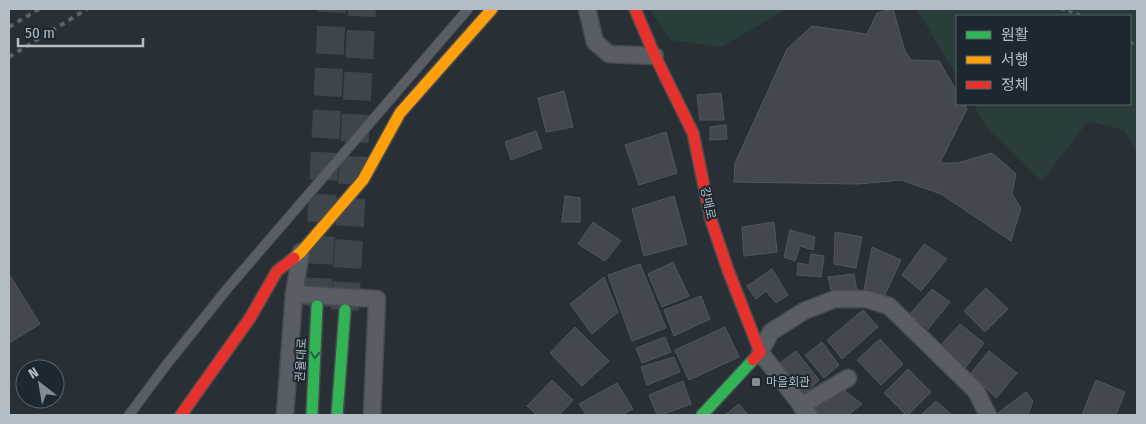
<svg xmlns="http://www.w3.org/2000/svg" width="1146" height="424" viewBox="0 0 1146 424" font-family="'Fira Sans Condensed','Noto Sans KR',sans-serif">
<style>
.green{fill:#293d3b}
.building{fill:#42484d;stroke:#51585d}
.lines{fill:none;stroke-linecap:round;stroke-linejoin:round}
.highway-tunnel{stroke:#3e454b;stroke-width:28;stroke-dasharray:28 14;stroke-linecap:butt}
.lane-casing{stroke:#474c50;stroke-width:11}
.street-casing{stroke:#474c50;stroke-width:19}
.fast-casing{stroke:#474c50;stroke-width:14}
.slow-casing{stroke:#474c50;stroke-width:14}
.jam-casing{stroke:#474c50;stroke-width:14}
.path{stroke:#575d61;stroke-width:3;stroke-dasharray:4 4;stroke-linecap:butt}
.lane{stroke:#595e64;stroke-width:9}
.street{stroke:#595e64;stroke-width:16}
.fast{stroke:#30b455;stroke-width:11}
.slow{stroke:#ff9f0a;stroke-width:11}
.jam{stroke:#e5322d;stroke-width:11}
.rail{stroke:#5d6267;stroke-width:4;stroke-dasharray:5 5;stroke-linecap:butt}
.oneway{stroke:#255f3e}
.poi-dot{fill:#838c93;stroke:#1d272f;stroke-width:2}
.labels{text-anchor:middle;stroke-width:4;stroke-linejoin:round;paint-order:stroke}
.street-label{font-size:12px;fill:#b3bdc6;stroke:#1d272f}
.poi-label{font-size:12px;fill:#b3bdc6;stroke:#1d272f;text-anchor:start}
</style>
<rect width="100%" height="100%" fill="#293035"/>
<g class="green">
<path d="M649,9H787L721,47L671,40Z"/>
<path d="M914,9H1137V151L1124,130L1088,121L1042,181L986,126L973,104H1130V16H957V77L918,11Z"/>
</g>
<g class="building">
<path d="M893,9L905,51L911,60L939,61L957,92V104H964L967,109L940,163H957L992,153L1016,174L1012,194L1021,208L1011,241L941,194L901,180L858,184L734,182L735,163L787,49L812,26L867,34L877,13Z"/>
<path d="M564,91L573,127L546,132L538,98Z"/>
<path d="M721,93L724,120H700L697,95Z"/>
<path d="M726,125L727,139L710,140V127Z"/>
<path d="M536,131L542,148L511,160L505,142Z"/>
<path d="M666,132L677,173L639,185L625,145Z"/>
<path d="M565,196L580,198V222H562Z"/>
<path d="M674,196L687,244L644,256L632,209Z"/>
<path d="M593,222L621,241L605,261L578,244Z"/>
<path d="M774,222L777,252L744,256L742,227Z"/>
<path d="M790,230L815,237L813,250L800,246L795,261L784,257Z"/>
<path d="M835,232L862,237L856,268L834,264Z"/>
<path d="M924,244L947,259L921,291L902,275Z"/>
<path d="M872,247L901,260L884,297L864,290Z"/>
<path d="M811,254L824,256L821,277L797,275L798,263L809,265Z"/>
<path d="M673,262L689,296L662,307L648,274Z"/>
<path d="M640,264L666,328L632,341L608,275Z"/>
<path d="M772,269L788,295L776,303L766,291L756,299L747,286Z"/>
<path d="M9,274L40,324L9,343Z"/>
<path d="M854,274L857,292L832,294L828,277Z"/>
<path d="M604,277L618,312L592,334L570,304Z"/>
<path d="M986,288L1008,309L985,332L964,311Z"/>
<path d="M932,289L950,302L928,329L910,314Z"/>
<path d="M701,296L710,319L674,336L664,310Z"/>
<path d="M863,310L878,327L842,359L827,340Z"/>
<path d="M960,324L984,343L965,368L941,345Z"/>
<path d="M575,327L609,361L582,386L550,353Z"/>
<path d="M725,327L739,357L689,380L675,350Z"/>
<path d="M665,337L671,352L642,363L636,348Z"/>
<path d="M880,339L903,364L881,385L857,360Z"/>
<path d="M822,342L839,365L824,378L805,355Z"/>
<path d="M796,351L819,380L804,394L780,363Z"/>
<path d="M989,351L1017,373L996,398L971,373Z"/>
<path d="M674,357L680,372L647,385L641,367Z"/>
<path d="M908,369L931,392L908,415H906L884,393Z"/>
<path d="M552,380L573,400L559,415H537L527,406Z"/>
<path d="M1096,380L1125,392L1116,415H1082Z"/>
<path d="M683,381L691,404L661,415H657L649,395Z"/>
<path d="M617,383L633,409L622,415H586L579,404Z"/>
<path d="M842,389L862,404L848,415H817L813,409Z"/>
<path d="M1026,392L1033,401L1028,415H1000L998,413Z"/>
<path d="M936,401L952,415H921Z"/>
<path d="M739,404L748,415H725Z"/>
</g>
<g class="lines">
<g class="highway-tunnel">
<path d="M317,306L332,9"/>
<path d="M345,310L362,9"/>
</g>
<g class="lane-casing">
<path id="lane" d="M129,415L167,364L227,289L468,9"/>
</g>
<g class="street-casing">
<g id="street">
<path d="M587,9L595,42L609,54L655,56"/>
<path d="M294,294L301,252"/>
<path d="M801,406L848,378"/>
<path d="M285,415L294,294L377,299L372,415"/>
<path d="M809,415L760,352L771,332L804,311L835,299H866L889,306L976,391L988,415"/>
</g>
</g>
<g class="fast-casing">
<g id="fast">
<path d="M312,415L317,306"/>
<path d="M337,415L345,310"/>
<path d="M702,415L753,360"/>
</g>
</g>
<g class="slow-casing">
<path id="slow" d="M294,258L301,252L363,180L400,113L492,9"/>
</g>
<g class="jam-casing">
<g id="jam">
<path d="M635,9L655,56L693,133L711,220L728,270L760,352L753,360"/>
<path d="M181,415L250,318L277,271L294,258"/>
</g>
</g>
<g class="path">
<path d="M1061,9L1084,16"/>
<path d="M1130,42L1137,45"/>
</g>
<use href="#lane" class="lane"/>
<use href="#street" class="street"/>
<use href="#fast" class="fast"/>
<use href="#slow" class="slow"/>
<use href="#jam" class="jam"/>
<g class="rail">
<path d="M9,27L39,9"/>
<path d="M9,57L87,9"/>
</g>
</g>
<defs><path id="oneway-chevron" d="M-2-3.5L2.5 0L-2 3.5" fill="none" stroke-width="1.6" stroke-linecap="round" stroke-linejoin="round" transform="scale(1.25)"/></defs>
<use class="oneway" href="#oneway-chevron" transform="translate(315 355) rotate(93)"/>
<rect class="poi-dot" x="751" y="377" width="10" height="10" rx="2.5"/>
<g class="labels">
<g class="street-label">
<text transform="translate(708 203) rotate(78)" y="4">강매로</text>
<text transform="translate(301 360) rotate(-87)" y="4">권율대로</text>
</g>
<g class="poi-label">
<text x="766" y="386">마을회관</text>
</g>
</g>
<rect width="1146" height="424" fill="none" stroke="#b3bdc6" stroke-width="20"/>
<rect x="956" y="15" width="175" height="90" fill="#1d272f" stroke="#59636b"/>
<rect x="966" y="31" width="25" height="8" fill="#30b455" stroke="#59636b"/>
<text x="1001" y="40" font-size="15" fill="#b3bdc6">원활</text>
<rect x="966" y="56" width="25" height="8" fill="#ff9f0a" stroke="#59636b"/>
<text x="1001" y="65" font-size="15" fill="#b3bdc6">서행</text>
<rect x="966" y="81" width="25" height="8" fill="#e5322d" stroke="#59636b"/>
<text x="1001" y="90" font-size="15" fill="#b3bdc6">정체</text>
<g transform="translate(40 384) rotate(329)"><circle r="24" fill="#1d272f" stroke="#59636b"/>
<path d="M0-4L9 19L0 12L-9 19Z" fill="#838c93"/>
<text y="-8" font-size="14" font-weight="bold" text-anchor="middle" fill="#b3bdc6">N</text>
</g>
<path d="M18 38v8h125v-8" fill="none" stroke="#b3bdc6" stroke-width="2.5"/>
<text x="25" y="38" font-size="15" fill="#b3bdc6" stroke="#1d272f" stroke-width="4" paint-order="stroke">50 m</text>
</svg>
